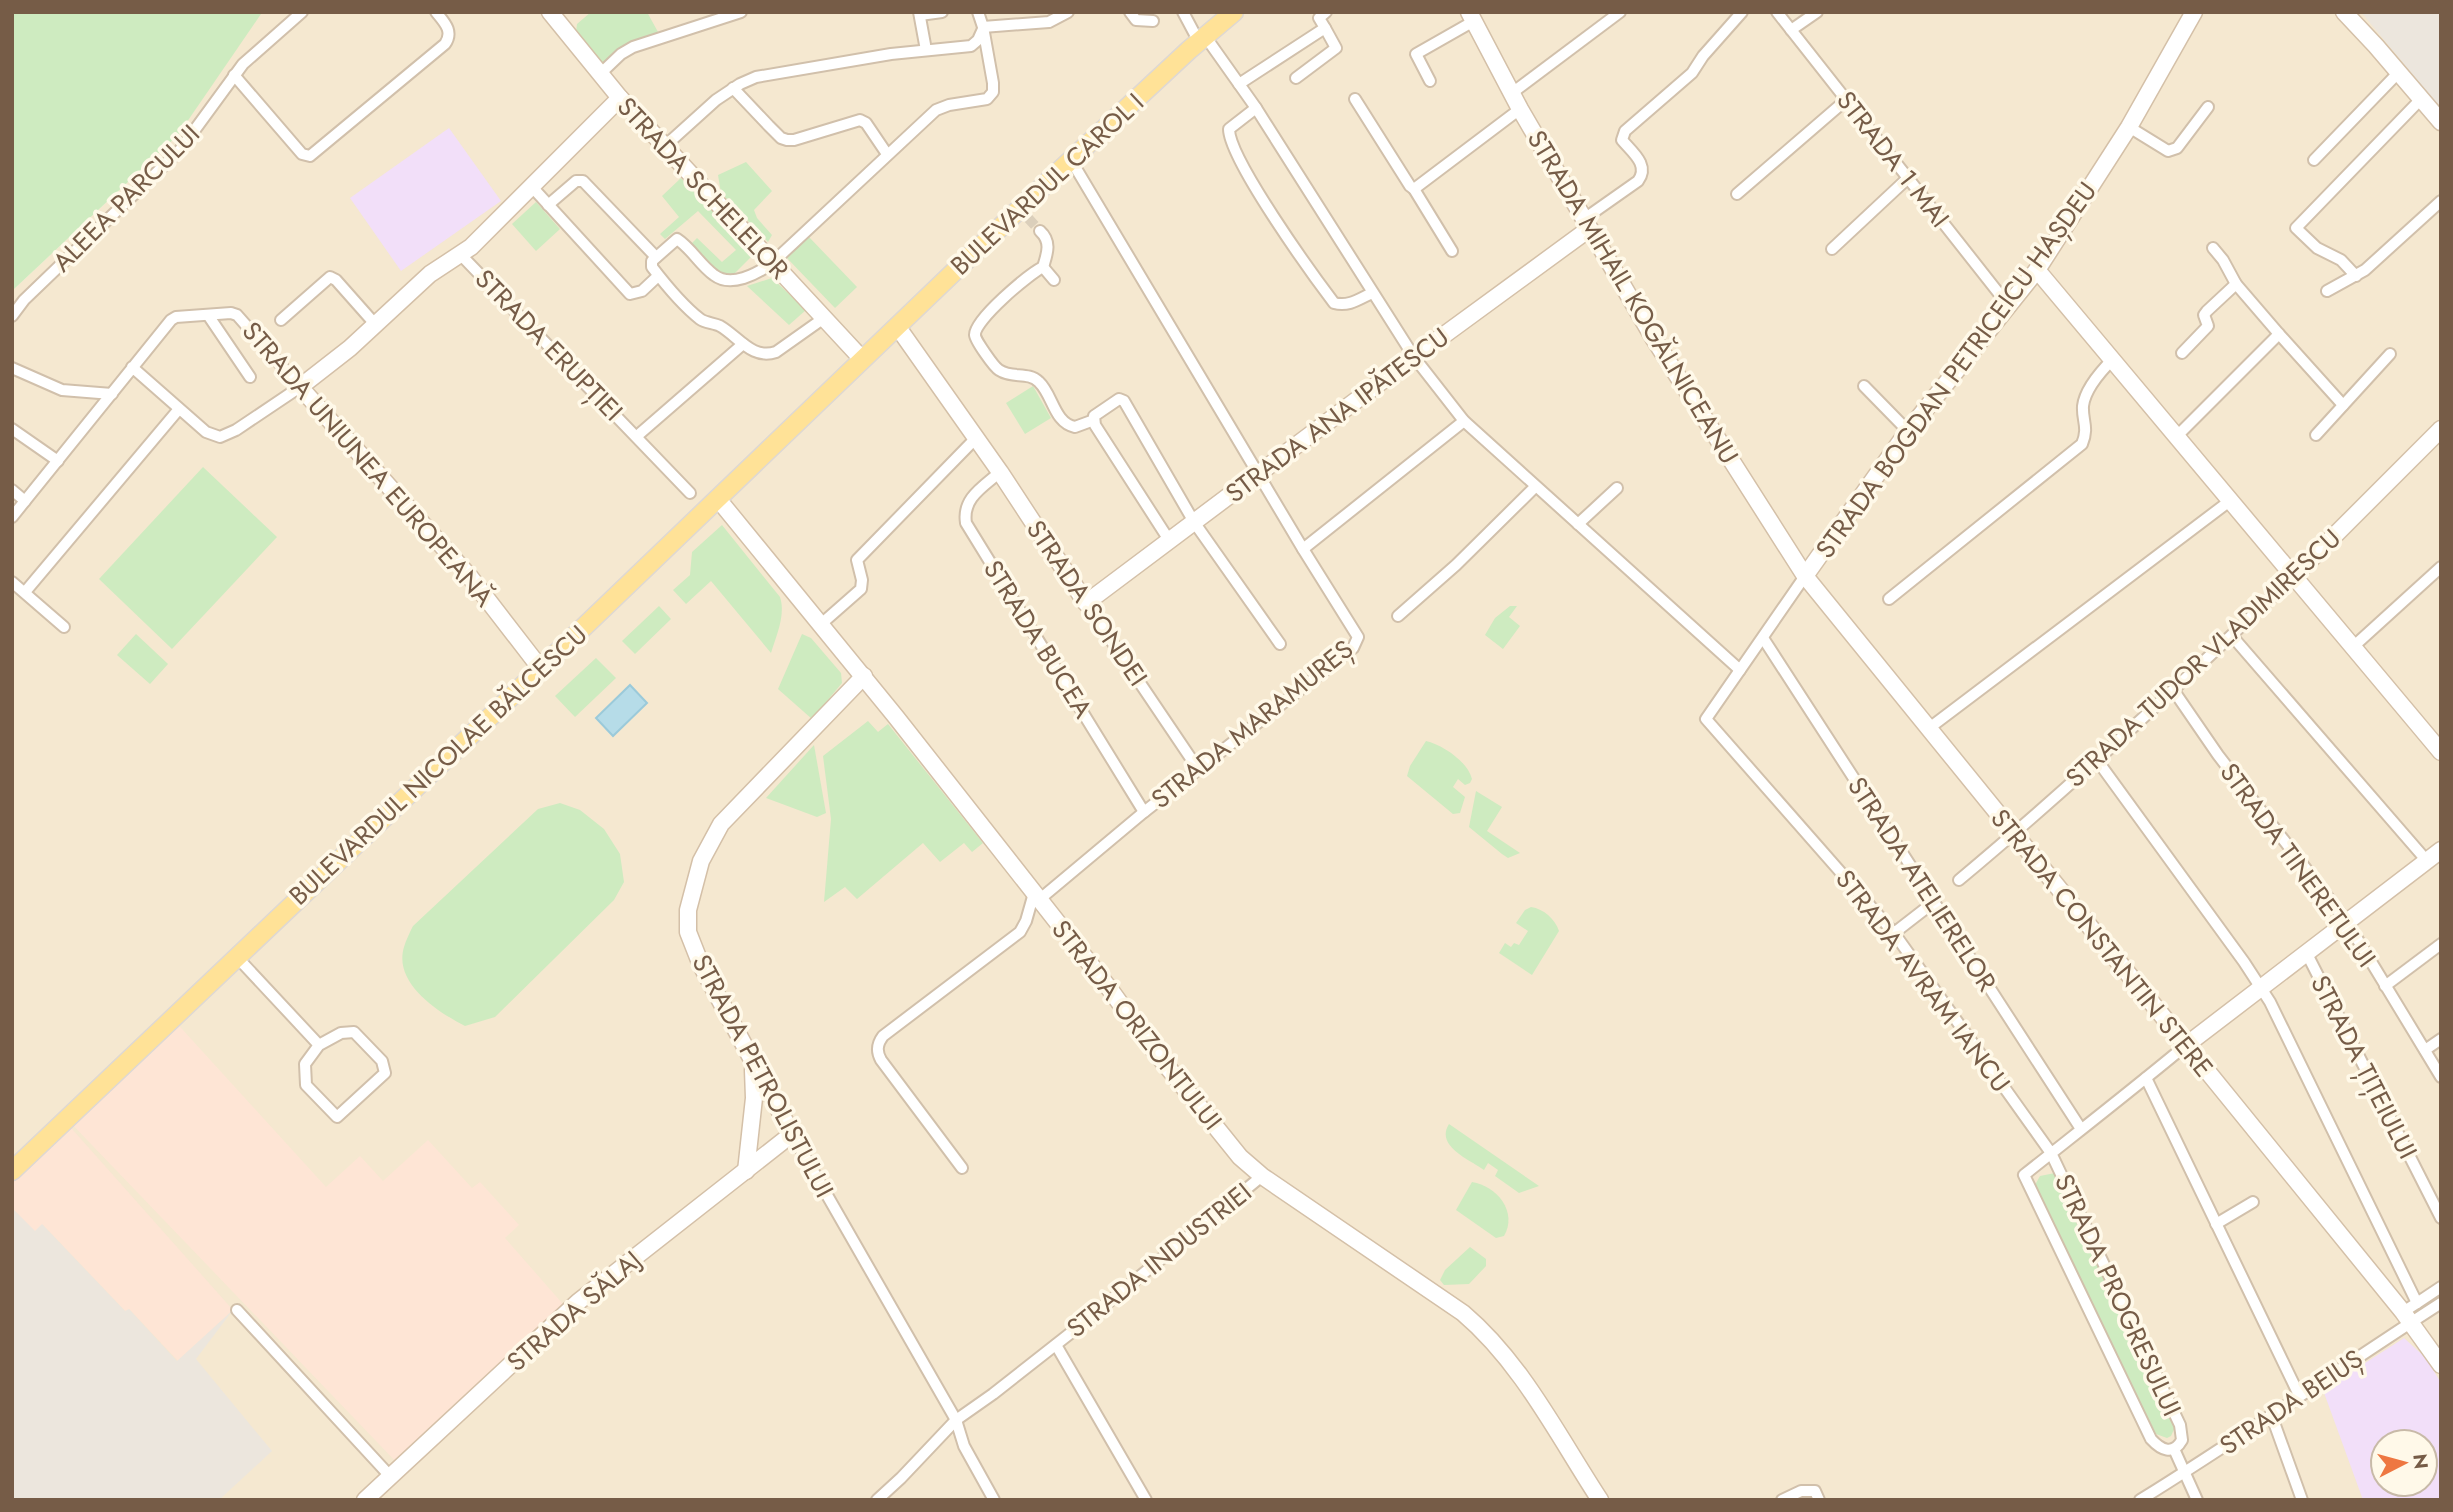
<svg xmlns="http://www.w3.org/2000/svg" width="2453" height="1512" viewBox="0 0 2453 1512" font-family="Jost,sans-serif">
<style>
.residential{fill:#f5e8d0;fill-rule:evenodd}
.commercial{fill:#fee5d5}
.industrial{fill:#ece6dd}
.education{fill:#f2dff9;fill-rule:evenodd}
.green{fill:#ceebc0}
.water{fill:#b6dce8;stroke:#9bcada;stroke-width:2}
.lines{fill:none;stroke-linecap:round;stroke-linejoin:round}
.street-tunnel{stroke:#dbcfbb;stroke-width:10;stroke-dasharray:10 5;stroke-linecap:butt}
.street-casing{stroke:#d1c0ab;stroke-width:14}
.secondary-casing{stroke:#d4c0a8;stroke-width:19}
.primary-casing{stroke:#ded8d3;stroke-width:21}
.street{stroke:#fff;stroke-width:10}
.secondary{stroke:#fff;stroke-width:16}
.primary{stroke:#ffe297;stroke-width:18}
.labels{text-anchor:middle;stroke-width:7;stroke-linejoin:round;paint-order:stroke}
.street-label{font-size:26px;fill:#765c47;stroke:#fff9e9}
</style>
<rect width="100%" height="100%" fill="#fdf5e2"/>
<path class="residential" d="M260,12H2441V1500H12V291L178,135ZM2383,1442H2425V1484H2383Z"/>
<g class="commercial">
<path d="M172,1018L326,1187L360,1156L383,1181L428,1140L472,1188L480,1182L519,1225L505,1238L569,1311L400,1466L67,1119Z"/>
<path d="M65,1121L233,1310L178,1361L129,1309L126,1312L43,1225L35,1232L12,1208V1171Z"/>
</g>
<g class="industrial">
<path d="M2361,12H2441V109Z"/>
<path d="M12,1208L35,1231L42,1224L125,1311L129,1309L177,1361L233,1310L196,1359L272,1451L219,1500H12Z"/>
</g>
<g class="education">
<path d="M449,128L501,201L401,271L350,198Z"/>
<path d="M2404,1338L2426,1358L2441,1383V1500H2363L2323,1390ZM2383,1442H2425V1484H2383Z"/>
</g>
<g class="green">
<path d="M12,12L261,14L178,135L12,291Z"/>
<path d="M591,12H647L658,32L629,47L600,67L576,32L577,24Z"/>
<path d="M746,162L772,191L754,210L757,218L772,235L768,242L721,193L718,175Z"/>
<path d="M681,178L754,254L733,275L720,276L690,245L697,238L722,262L736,250L698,211L665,239L660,234L679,217L662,196Z"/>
<path d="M536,202L560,229L536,251L512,224Z"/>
<path d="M808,236L857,287L835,308L786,257Z"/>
<path d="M772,278L806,310L789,325L747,286Z"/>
<path d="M1033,386L1051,418L1025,434L1006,403Z"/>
<path d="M203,467L277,537L172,649L99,579Z"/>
<path d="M722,525L780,597C786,615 776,636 771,653L711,581L686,604L673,590L690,575L692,552Z"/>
<path d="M659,606L671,619L635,654L622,641Z"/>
<path d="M1510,606H1517L1509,617L1520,626L1503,649L1485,635L1495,618Z"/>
<path d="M136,634L168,664L150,684L117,655Z"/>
<path d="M802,634L811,638L841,673L842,683L812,719L778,689Z"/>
<path d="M596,658L616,678L575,717L555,696Z"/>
<path d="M868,721L878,732L888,724L983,843L972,852L964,843L940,862L923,843L857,899L845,887L824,902L831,819L823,756Z"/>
<path d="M1426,741C1443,745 1468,762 1472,779L1470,783L1465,785L1458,779L1453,787L1465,797L1460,813L1453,814L1407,776L1410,766Z"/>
<path d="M814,745L826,813L817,817L766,798Z"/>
<path d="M1476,791L1502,807L1487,831L1520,853L1508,858L1502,854L1469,827Z"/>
<path d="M560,803L580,810L604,829L620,854L624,882L614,900L495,1017L465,1026C438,1012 393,983 404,947C406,940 410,932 413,926L538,809Z"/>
<path d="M1531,907C1544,909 1555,919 1559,931L1532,975L1499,953L1505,943L1511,947L1514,943L1519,945L1528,931L1516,923L1525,910Z"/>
<path d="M1449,1124L1539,1186L1519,1193L1495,1176L1498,1170L1488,1163L1484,1170C1469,1159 1435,1146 1449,1124Z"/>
<path d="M2055,1173L2175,1427L2171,1436L2167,1438L2156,1434L2039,1196L2035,1185L2040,1176Z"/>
<path d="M1472,1182C1497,1186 1518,1212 1504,1236L1496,1238L1456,1210Z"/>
<path d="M1470,1247L1486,1259V1266L1469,1284L1444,1285L1440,1280L1445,1270Z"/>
</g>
<path class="water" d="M630,685L647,703L613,736L596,718Z"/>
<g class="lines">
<path class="street-tunnel" d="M1028,218L1040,231"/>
<g class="street-casing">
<g id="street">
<path d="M919,12L926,50"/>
<path d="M1130,12L1136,20L1153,21"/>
<path d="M1183,12L1199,42"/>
<path d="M1777,12L2008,305"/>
<path d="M920,15L942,12"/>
<path d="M983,27L1049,22L1068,12"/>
<path d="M1791,30L1817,12"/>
<path d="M1205,36L1256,108L1414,357L1464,421L1740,670"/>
<path d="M234,75L302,154L310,156L445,44C454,31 444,22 436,12"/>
<path d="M599,75L621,54L633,47L741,12"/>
<path d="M1296,78L1336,48L1325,28"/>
<path d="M1430,81L1416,54L1474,21"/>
<path d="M1239,84L1325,28L1319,18L1326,12"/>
<path d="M733,88L769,126L781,138L787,140H794L860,120L866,123L887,154"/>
<path d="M1512,93L1620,12"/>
<path d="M1355,99L1410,186L1414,189L1452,251"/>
<path d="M1256,108L1229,129C1229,159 1312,274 1334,303C1349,307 1359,299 1372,293"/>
<path d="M2129,127L2168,151L2177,148L2208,107"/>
<path d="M665,146L716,100L740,84L756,77L891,54L971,46L978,40L983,29"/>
<path d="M2314,160L2399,72"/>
<path d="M533,188L630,294L642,291L658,276"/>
<path d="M1414,189L1520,109"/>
<path d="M1737,194L1846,100"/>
<path d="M548,205L576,181H583L656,257"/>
<path d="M1584,219L1638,181C1650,165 1632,152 1622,140L1625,131L1692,73L1703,56L1742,12"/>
<path d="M1040,231C1052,242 1047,254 1043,267"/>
<path d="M2213,248L2223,260L2236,284L2279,334"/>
<path d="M1832,249L1908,178"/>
<path d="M461,255L690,493"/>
<path d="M2356,276L2341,260L2317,248L2296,228L2421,99"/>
<path d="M1054,280L1043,267C1029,274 974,320 975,335C975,340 994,367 999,370C1012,379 1028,371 1039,382C1053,395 1054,423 1075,427L1094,420"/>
<path d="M2327,291L2365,270L2441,201"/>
<path d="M208,315L250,377"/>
<path d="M12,316L24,300L180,150L243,64L302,12"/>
<path d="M824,318L776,352C752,360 739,337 720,326C714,323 705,323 700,319C682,305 665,284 652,267V261L677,239C691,248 700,265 714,275C731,288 757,274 772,263L936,110L949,105L987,99L993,92V83L983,27L978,12"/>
<path d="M281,320L330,277L336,280L375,324"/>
<path d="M2182,353L2208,326L2204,315L2207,311L2236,284"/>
<path d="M12,368L62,390L112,394"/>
<path d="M1864,386L1908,431"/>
<path d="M12,429L58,461"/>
<path d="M2316,435L2390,354"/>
<path d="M637,436L743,344"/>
<path d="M2177,436L2279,334L2343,405"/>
<path d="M1000,472C983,487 962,498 966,523L1144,812"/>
<path d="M12,490L25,501"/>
<path d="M12,517L171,320L176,317L231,313L237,315L300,387L236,430L220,437L206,432L132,367"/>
<path d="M1578,524L1617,488"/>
<path d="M1169,540L1095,425L1094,416L1119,399L1124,401L1194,522L1280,644"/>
<path d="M1303,549L1464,421"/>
<path d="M1805,576L1706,719L1894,933L2051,1153L2180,1425L2182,1440C2173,1456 2161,1450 2151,1439L2024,1175C2078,1132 2132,1090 2185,1046"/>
<path d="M12,582L64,627"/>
<path d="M25,592L179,409"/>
<path d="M1889,599L2082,444C2089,427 2082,421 2083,406C2085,389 2101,371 2113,359"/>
<path d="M1086,603L1198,769"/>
<path d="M1398,616L1456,565L1535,487"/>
<path d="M820,625L861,589L862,580L857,560L976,438"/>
<path d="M2232,636L2427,861"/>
<path d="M1763,638L2081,1129"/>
<path d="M2354,646L2441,567"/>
<path d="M2174,691L2218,755L2347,922L2441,1077"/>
<path d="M1928,729L2231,500"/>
<path d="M2097,760L2244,962L2270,1002L2417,1303L2403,1312"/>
<path d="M1959,880C2075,783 2185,680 2295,575"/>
<path d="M1040,899L1144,812L1353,648L1358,637L1303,549L1071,160"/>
<path d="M1894,933L1934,902"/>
<path d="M2307,954L2441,1218"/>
<path d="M236,956L319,1045L305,1064L306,1085L337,1117L385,1073L382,1061L354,1032L341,1033L319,1045"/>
<path d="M2385,986L2441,944"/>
<path d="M2425,1050L2441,1039"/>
<path d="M2146,1078L2299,1395"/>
<path d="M792,1134L956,1420L964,1446L994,1500"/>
<path d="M962,1168L881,1060C876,1051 877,1044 883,1036L1020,932L1026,921L1034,893"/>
<path d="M2216,1224L2253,1202"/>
<path d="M2417,1303L2441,1287"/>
<path d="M237,1310L390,1476"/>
<path d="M1056,1345L1146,1500"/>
<path d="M2271,1414L2302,1500"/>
<path d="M2174,1449L2197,1500"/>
<path d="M877,1500L901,1478L956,1420L993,1394L1077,1328L1262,1176"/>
<path d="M1782,1500L1801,1491H1815L1819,1500"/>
<path d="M2140,1500C2242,1437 2340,1368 2441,1303"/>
</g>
</g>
<g class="secondary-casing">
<g id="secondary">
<path d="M550,12L620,98L862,359"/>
<path d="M1469,12L1520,109L1654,339L1805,576L2403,1312L2441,1365"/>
<path d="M2344,12L2376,46L2441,122"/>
<path d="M2037,270L2441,752"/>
<path d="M897,326L1000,472L1086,603L1414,357L1589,229"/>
<path d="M718,499L896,717L1109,988L1153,1049L1240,1157L1262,1176L1463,1313C1522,1363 1558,1436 1600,1500"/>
<path d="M2295,575L2441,429"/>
<path d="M1805,576L1908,431L2037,270L2129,127L2194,12"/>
<path d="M541,669L470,577L300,387L350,348L430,274L471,247L620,98"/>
<path d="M2185,1046L2441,850"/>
<path d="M746,1171L754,1098L753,1070"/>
<path d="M365,1500L578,1302L792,1134L701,965L688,932V910L701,861L721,824L864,676"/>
</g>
</g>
<g class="primary-casing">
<path id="primary" d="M12,1171L489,718L1057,173L1189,50L1234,12"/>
</g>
<use href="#street" class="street"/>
<use href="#secondary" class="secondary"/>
<use href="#primary" class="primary"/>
</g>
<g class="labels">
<g class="street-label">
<text transform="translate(1893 159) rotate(52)" y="9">STRADA 1 MAI</text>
<text transform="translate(1047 184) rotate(-43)" y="9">BULEVARDUL CAROL I</text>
<text transform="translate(703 188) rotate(47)" y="9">STRADA SCHELELOR</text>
<text transform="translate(126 198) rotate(-45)" y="9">ALEEA PARCULUI</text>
<text transform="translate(1633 297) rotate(59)" y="9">STRADA MIHAIL KOGĂLNICEANU</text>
<text transform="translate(549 345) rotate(46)" y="9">STRADA ERUPȚIEI</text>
<text transform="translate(1956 370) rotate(-54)" y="9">STRADA BOGDAN PETRICEICU HAȘDEU</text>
<text transform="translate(1337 415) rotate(-37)" y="9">STRADA ANA IPĂTESCU</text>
<text transform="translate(368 464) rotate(49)" y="9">STRADA UNIUNEA EUROPEANĂ</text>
<text transform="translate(1087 603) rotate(56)" y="9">STRADA SONDEI</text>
<text transform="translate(1038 639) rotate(58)" y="9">STRADA BUCEA</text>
<text transform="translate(2203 658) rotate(-43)" y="9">STRADA TUDOR VLADIMIRESCU</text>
<text transform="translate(1252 724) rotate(-39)" y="9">STRADA MARAMUREȘ</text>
<text transform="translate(438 765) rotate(-43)" y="9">BULEVARDUL NICOLAE BĂLCESCU</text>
<text transform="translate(2298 865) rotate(54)" y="9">STRADA TINERETULUI</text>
<text transform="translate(1922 884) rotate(57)" y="9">STRADA ATELIERELOR</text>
<text transform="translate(2102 943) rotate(51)" y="9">STRADA CONSTANTIN STERE</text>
<text transform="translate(1923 981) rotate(53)" y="9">STRADA AVRAM IANCU</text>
<text transform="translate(1137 1025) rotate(52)" y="9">STRADA ORIZONTULUI</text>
<text transform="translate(2364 1067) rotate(63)" y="9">STRADA ȚIȚEIULUI</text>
<text transform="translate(763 1076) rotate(62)" y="9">STRADA PETROLISTULUI</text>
<text transform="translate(1159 1260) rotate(-39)" y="9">STRADA INDUSTRIEI</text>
<text transform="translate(2118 1295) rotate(65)" y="9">STRADA PROGRESULUI</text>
<text transform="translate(574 1311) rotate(-41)" y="9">STRADA SĂLAJ</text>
<text transform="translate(2291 1402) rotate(-34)" y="9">STRADA BEIUȘ</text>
</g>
</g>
<rect width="2453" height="1512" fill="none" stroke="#765c47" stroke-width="28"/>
<g transform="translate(2404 1463) rotate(84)"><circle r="33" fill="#fff9e9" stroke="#c8baa8" stroke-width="2"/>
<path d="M0-5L12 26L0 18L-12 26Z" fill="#ee7741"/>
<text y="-10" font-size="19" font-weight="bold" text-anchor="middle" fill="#765c47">N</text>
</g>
</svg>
